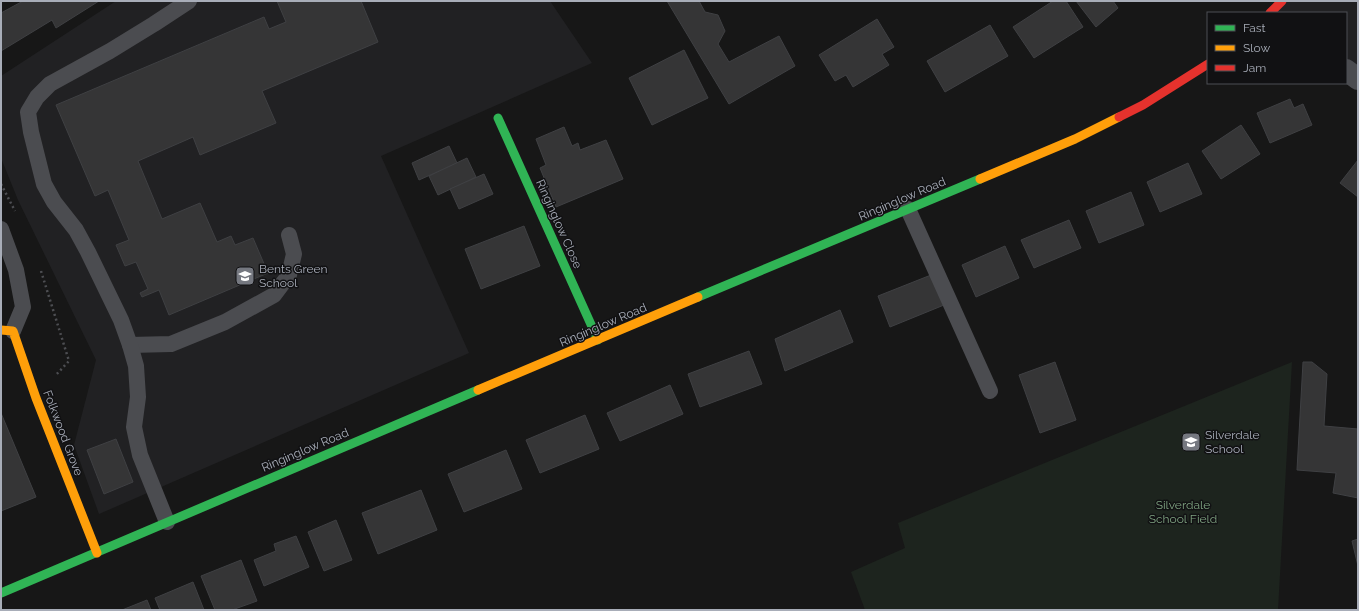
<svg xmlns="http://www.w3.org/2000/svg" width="1359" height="611" viewBox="0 0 1359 611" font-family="Raleway,sans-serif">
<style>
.built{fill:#212123}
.green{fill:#1d241e}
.building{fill:#353536;stroke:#3f4043}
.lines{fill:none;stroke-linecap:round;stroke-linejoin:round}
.path{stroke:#4d4e52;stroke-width:2.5;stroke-dasharray:2 3;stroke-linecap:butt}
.lane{stroke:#4b4c50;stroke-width:16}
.street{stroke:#4b4c50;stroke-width:22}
.fast{stroke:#30b455;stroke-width:9}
.slow{stroke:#ff9f0a;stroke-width:9}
.jam{stroke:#e5322d;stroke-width:9}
.labels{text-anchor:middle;stroke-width:3;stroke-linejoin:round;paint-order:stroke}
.street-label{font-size:12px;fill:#a8adb8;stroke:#111113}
.poi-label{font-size:12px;fill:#a8adb8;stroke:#111113;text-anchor:start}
.park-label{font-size:12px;fill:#7fa381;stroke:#111113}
</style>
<rect width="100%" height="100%" fill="#171717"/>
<g class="built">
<path d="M116,1H550L592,63L381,156L469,353L99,514L74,445L96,360L18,200L1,158V76Z"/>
<path d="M1282,1H1358V79L1346,70V13H1277Z"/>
</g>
<path class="green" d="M1292,362L1278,610H865L851,572L905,548L898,523Z"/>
<g class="building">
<path d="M23,1H99L56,28L52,20L1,51V13Z"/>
<path d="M277,1H361L378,42L262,91L276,123L200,155L193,137L138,161L162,219L200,203L217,242L231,236L235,245L253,238L268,273L169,315L159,290L142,297L140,293L148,289L136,262L125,266L116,245L129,240L108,190L95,196L56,105L264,17L269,29L286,22Z"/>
<path d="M667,1H699L705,12L718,15L725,31L718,44L729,62L779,36L795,66L729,104Z"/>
<path d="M1053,1H1066L1083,27L1034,58L1013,27Z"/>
<path d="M1076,1H1113L1118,8L1096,27Z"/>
<path d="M877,19L894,47L882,54L889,65L853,87L846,75L835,81L819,55Z"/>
<path d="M990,25L1008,56L945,92L927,61Z"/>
<path d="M684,50L708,98L652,125L629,78Z"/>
<path d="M1290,99L1294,108L1303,104L1312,125L1270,143L1257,113Z"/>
<path d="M1241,125L1260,154L1221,179L1202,151Z"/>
<path d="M564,127L572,146L578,143L580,150L606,140L623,179L556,207L540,168L546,165L536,139Z"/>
<path d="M449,146L457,163L419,180L412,163Z"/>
<path d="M467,158L476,177L438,195L429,176Z"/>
<path d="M1358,160V197L1340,183Z"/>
<path d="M1188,163L1202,194L1160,212L1147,182Z"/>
<path d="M484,174L493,194L459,209L450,189Z"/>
<path d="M1131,192L1144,225L1099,243L1086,211Z"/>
<path d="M1069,220L1081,248L1034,268L1021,240Z"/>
<path d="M524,226L540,266L481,289L465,249Z"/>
<path d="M1005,246L1019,278L976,297L962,265Z"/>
<path d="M931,275L944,305L890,327L878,296Z"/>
<path d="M840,310L853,342L785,371L775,339Z"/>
<path d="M749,351L762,384L700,407L688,374Z"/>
<path d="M1055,362L1076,420L1040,433L1019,375Z"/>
<path d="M1303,362H1312L1327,374L1324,426L1358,429V498L1333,493L1336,473L1297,470Z"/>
<path d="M670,385L683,414L620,441L607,413Z"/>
<path d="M1,413L36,497L1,511Z"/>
<path d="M585,415L599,449L540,473L526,440Z"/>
<path d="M116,439L133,482L104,494L87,450Z"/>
<path d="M506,450L522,489L464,512L448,474Z"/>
<path d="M421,490L437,530L378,554L362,513Z"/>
<path d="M336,520L352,560L324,571L308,532Z"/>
<path d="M296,536L309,567L264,586L254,560L276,551L274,544Z"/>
<path d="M1358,539V566L1352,541Z"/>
<path d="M241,560L257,601L232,610H215L201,576Z"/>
<path d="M193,582L204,610H160L155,598Z"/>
<path d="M147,600L151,610H122Z"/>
</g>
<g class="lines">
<g class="path">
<path d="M1,184L15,211"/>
<path d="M41,271L69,361L55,376"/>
</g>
<g class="lane">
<path d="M908,209L990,391"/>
<path d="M1,229L16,270L23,307L13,331"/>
<path d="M130,345L171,344L225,322L274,295L289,275L294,254L289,235"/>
<path d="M167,522L140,455L134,427L138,397L136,366L130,345L121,320L88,252L76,230L54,202L44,184L31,132L28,112L37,97L50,84L110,51L154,24L189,1"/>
</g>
<path class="street" d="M1346,70L1358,79"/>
<g class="fast">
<path d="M498,118L598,340"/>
<path d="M698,297L980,179"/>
<path d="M1,593L478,390"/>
</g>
<g class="slow">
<path d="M980,179L1075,139L1119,117"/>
<path d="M1,330L13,331L36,398L97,553"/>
<path d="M478,390L698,297"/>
</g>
<g class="jam">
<path d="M1270,13L1282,1"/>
<path d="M1119,117L1143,105L1208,64"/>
</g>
</g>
<defs>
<g id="school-square" transform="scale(1)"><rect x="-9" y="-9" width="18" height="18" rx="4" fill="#757880" stroke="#111113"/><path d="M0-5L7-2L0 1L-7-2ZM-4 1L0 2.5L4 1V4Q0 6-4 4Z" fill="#fff"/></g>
</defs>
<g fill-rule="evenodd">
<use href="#school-square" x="245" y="276"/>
<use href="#school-square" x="1191" y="442"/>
</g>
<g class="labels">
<g class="street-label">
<text transform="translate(902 199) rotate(-23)" y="4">Ringinglow Road</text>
<text transform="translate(559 224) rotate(66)" y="4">Ringinglow Close</text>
<text transform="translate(603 325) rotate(-23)" y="4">Ringinglow Road</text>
<text transform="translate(63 433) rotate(69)" y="4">Folkwood Grove</text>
<text transform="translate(305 450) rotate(-23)" y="4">Ringinglow Road</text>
</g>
<g class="poi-label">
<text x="259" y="273">Bents Green<tspan x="259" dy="14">School</tspan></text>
<text x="1205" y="439">Silverdale<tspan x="1205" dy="14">School</tspan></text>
</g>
<g class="park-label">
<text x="1183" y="509">Silverdale<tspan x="1183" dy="14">School Field</tspan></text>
</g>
</g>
<rect width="1359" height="611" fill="none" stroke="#a8adb8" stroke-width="4"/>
<rect x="1207" y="12" width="140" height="72" fill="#111113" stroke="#4d4f55"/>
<rect x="1215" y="25" width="20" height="6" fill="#30b455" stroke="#4d4f55"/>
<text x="1243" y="32" font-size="12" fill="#a8adb8">Fast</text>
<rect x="1215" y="45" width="20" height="6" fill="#ff9f0a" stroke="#4d4f55"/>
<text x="1243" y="52" font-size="12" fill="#a8adb8">Slow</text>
<rect x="1215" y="65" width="20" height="6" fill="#e5322d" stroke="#4d4f55"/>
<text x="1243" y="72" font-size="12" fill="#a8adb8">Jam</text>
</svg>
